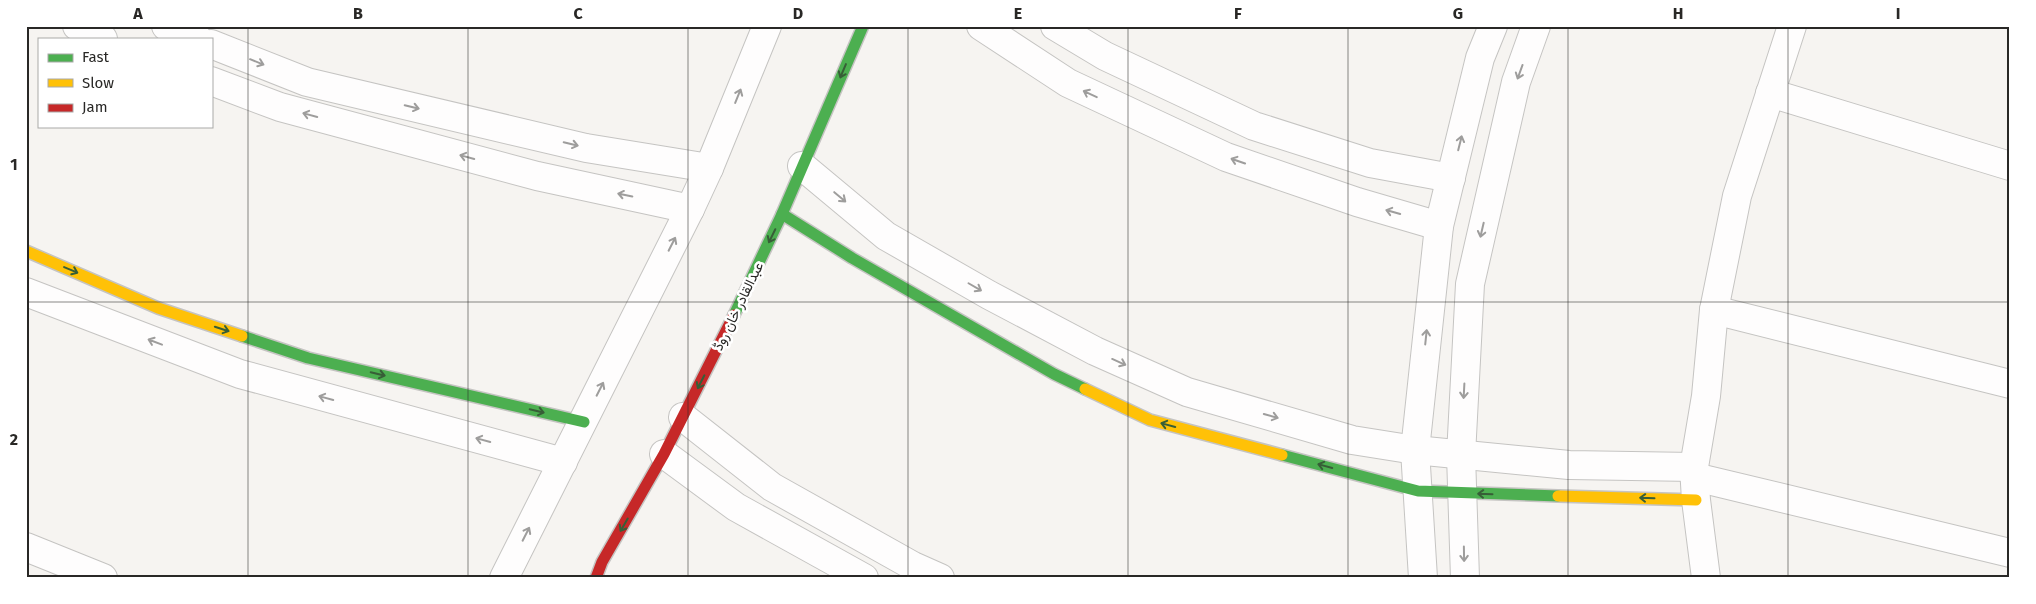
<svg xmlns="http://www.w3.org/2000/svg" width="2036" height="604" viewBox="0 0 2036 604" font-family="'Fira Sans',Vazirmatn,sans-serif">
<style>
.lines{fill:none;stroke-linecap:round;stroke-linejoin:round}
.street-casing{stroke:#c5c4c2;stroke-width:30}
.fast-casing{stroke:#c5c4c2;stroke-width:14}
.slow-casing{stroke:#c5c4c2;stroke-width:14}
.jam-casing{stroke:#c5c4c2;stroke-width:14}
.street{stroke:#fefdfd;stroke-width:28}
.fast{stroke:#4caf50;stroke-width:11}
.slow{stroke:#ffc107;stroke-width:11}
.jam{stroke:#c62828;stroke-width:11}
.oneway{stroke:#9e9d9c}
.oneway2{stroke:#375e37}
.grid{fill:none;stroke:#292826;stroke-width:1;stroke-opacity:0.55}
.labels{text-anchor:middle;stroke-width:5;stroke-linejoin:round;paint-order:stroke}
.street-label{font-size:14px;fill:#292826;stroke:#fff}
.neatline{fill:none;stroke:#292826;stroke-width:2}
.grid-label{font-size:16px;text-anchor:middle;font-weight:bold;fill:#292826}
</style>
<rect width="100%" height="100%" fill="#f6f4f1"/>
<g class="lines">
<g class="street-casing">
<g id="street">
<path d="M77,26L103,39"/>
<path d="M166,26L198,39"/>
<path d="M981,26L1068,83L1226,157L1357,202L1439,226"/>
<path d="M1055,26L1105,56L1254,126L1370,163L1451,178"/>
<path d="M211,44L307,82L586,148L709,168"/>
<path d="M211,81L280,107L537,176L690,209"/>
<path d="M1770,93L2010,166"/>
<path d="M802,166L886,236L989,295L1095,351L1187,392L1352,440L1415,450L1569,465L1694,467"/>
<path d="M26,292L240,374L563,462"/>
<path d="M1714,310L2010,384"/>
<path d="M683,417L772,487L913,566L940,578"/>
<path d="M664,454L736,507L864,578"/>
<path d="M1695,477L2010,553"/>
<path d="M26,547L103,578"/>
<path d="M504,578L690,209L709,168L767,26"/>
<path d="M1423,578L1415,450L1439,226L1480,58L1493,26"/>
<path d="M1465,578L1461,455L1470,284L1516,82L1536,26"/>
<path d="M1706,578L1696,500L1694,467L1706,396L1714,310L1737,196L1792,26"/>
</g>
</g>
<g class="fast-casing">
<g id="fast">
<path d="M782,214L852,258L1054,374L1085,389"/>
<path d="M734,315L782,214L863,26"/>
<path d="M242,336L308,358L584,422"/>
<path d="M1282,455L1418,491L1558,496"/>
</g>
</g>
<g class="slow-casing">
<g id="slow">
<path d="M26,251L158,308L242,336"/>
<path d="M1085,389L1150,420L1282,455"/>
<path d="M1558,496L1696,500"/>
</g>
</g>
<g class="jam-casing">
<path id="jam" d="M596,578L602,562L664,454L734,315"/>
</g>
<use href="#street" class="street"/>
<use href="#fast" class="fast"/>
<use href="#slow" class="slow"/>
<use href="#jam" class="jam"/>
</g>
<defs><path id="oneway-shaft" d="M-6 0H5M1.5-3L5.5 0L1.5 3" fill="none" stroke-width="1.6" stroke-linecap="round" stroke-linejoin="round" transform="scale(1.25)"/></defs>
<g class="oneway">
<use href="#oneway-shaft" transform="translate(257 62) rotate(22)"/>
<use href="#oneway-shaft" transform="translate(1520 72) rotate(110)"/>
<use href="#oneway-shaft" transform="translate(1090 94) rotate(-155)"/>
<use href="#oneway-shaft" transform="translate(738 96) rotate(-68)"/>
<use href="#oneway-shaft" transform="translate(412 107) rotate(13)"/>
<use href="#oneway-shaft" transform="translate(310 115) rotate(-165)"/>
<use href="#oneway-shaft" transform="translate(1460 143) rotate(-76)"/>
<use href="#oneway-shaft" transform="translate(571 144) rotate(13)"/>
<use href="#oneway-shaft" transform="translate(467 157) rotate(-165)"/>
<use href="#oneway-shaft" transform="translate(1238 161) rotate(-161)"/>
<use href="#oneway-shaft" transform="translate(625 195) rotate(-168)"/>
<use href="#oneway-shaft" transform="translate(840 197) rotate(40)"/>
<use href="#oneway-shaft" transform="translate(1393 212) rotate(-164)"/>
<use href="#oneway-shaft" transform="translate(1482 230) rotate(103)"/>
<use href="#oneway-shaft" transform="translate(672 244) rotate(-63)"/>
<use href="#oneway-shaft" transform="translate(975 287) rotate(30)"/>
<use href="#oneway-shaft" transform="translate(1426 337) rotate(-84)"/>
<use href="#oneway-shaft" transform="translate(155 342) rotate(-159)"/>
<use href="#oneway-shaft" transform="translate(1119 362) rotate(24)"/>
<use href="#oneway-shaft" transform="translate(600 389) rotate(-63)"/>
<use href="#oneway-shaft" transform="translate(1464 391) rotate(93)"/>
<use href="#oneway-shaft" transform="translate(326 398) rotate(-165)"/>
<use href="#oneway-shaft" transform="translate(1271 416) rotate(16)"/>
<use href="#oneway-shaft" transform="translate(483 440) rotate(-165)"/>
<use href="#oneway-shaft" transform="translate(526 534) rotate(-63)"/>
<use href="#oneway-shaft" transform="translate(1464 554) rotate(89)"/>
</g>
<g class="oneway2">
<use href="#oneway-shaft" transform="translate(843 71) rotate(113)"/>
<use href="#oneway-shaft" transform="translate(772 236) rotate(116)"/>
<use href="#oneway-shaft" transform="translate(71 270) rotate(23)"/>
<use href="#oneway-shaft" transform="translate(222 329) rotate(18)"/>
<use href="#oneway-shaft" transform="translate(378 374) rotate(13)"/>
<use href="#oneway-shaft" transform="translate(701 382) rotate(117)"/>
<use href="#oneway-shaft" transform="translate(537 411) rotate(13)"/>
<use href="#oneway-shaft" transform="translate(1168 425) rotate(-165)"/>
<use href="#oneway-shaft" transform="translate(1325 466) rotate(-165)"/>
<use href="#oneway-shaft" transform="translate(1485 494) rotate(-178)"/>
<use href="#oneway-shaft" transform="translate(1647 498) rotate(-178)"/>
<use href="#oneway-shaft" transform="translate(624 525) rotate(120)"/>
</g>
<path class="grid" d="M248,26V578M468,26V578M688,26V578M908,26V578M1128,26V578M1348,26V578M1568,26V578M1788,26V578M26,302H2010"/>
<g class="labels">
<g class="street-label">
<text transform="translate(738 306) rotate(-64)" y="5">عبدالقادر خان روڈ</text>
</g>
</g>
<rect width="2036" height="604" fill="none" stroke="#ffffff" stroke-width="55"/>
<rect x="38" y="38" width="175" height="90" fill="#ffffff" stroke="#a9a9a8"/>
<rect x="48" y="54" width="25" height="8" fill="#4caf50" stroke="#a9a9a8"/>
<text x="82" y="62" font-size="15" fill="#292826">Fast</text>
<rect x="48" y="79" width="25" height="8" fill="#ffc107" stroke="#a9a9a8"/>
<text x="82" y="88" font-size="15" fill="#292826">Slow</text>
<rect x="48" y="104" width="25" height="8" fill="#c62828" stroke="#a9a9a8"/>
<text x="82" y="112" font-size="15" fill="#292826">Jam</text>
<rect x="28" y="28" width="1980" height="548" class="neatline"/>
<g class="grid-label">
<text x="138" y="19">A</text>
<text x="358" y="19">B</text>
<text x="578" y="19">C</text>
<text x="798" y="19">D</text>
<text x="1018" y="19">E</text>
<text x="1238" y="19">F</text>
<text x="1458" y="19">G</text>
<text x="1678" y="19">H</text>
<text x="1898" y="19">I</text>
<text x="14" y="170">1</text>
<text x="14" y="445">2</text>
</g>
</svg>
